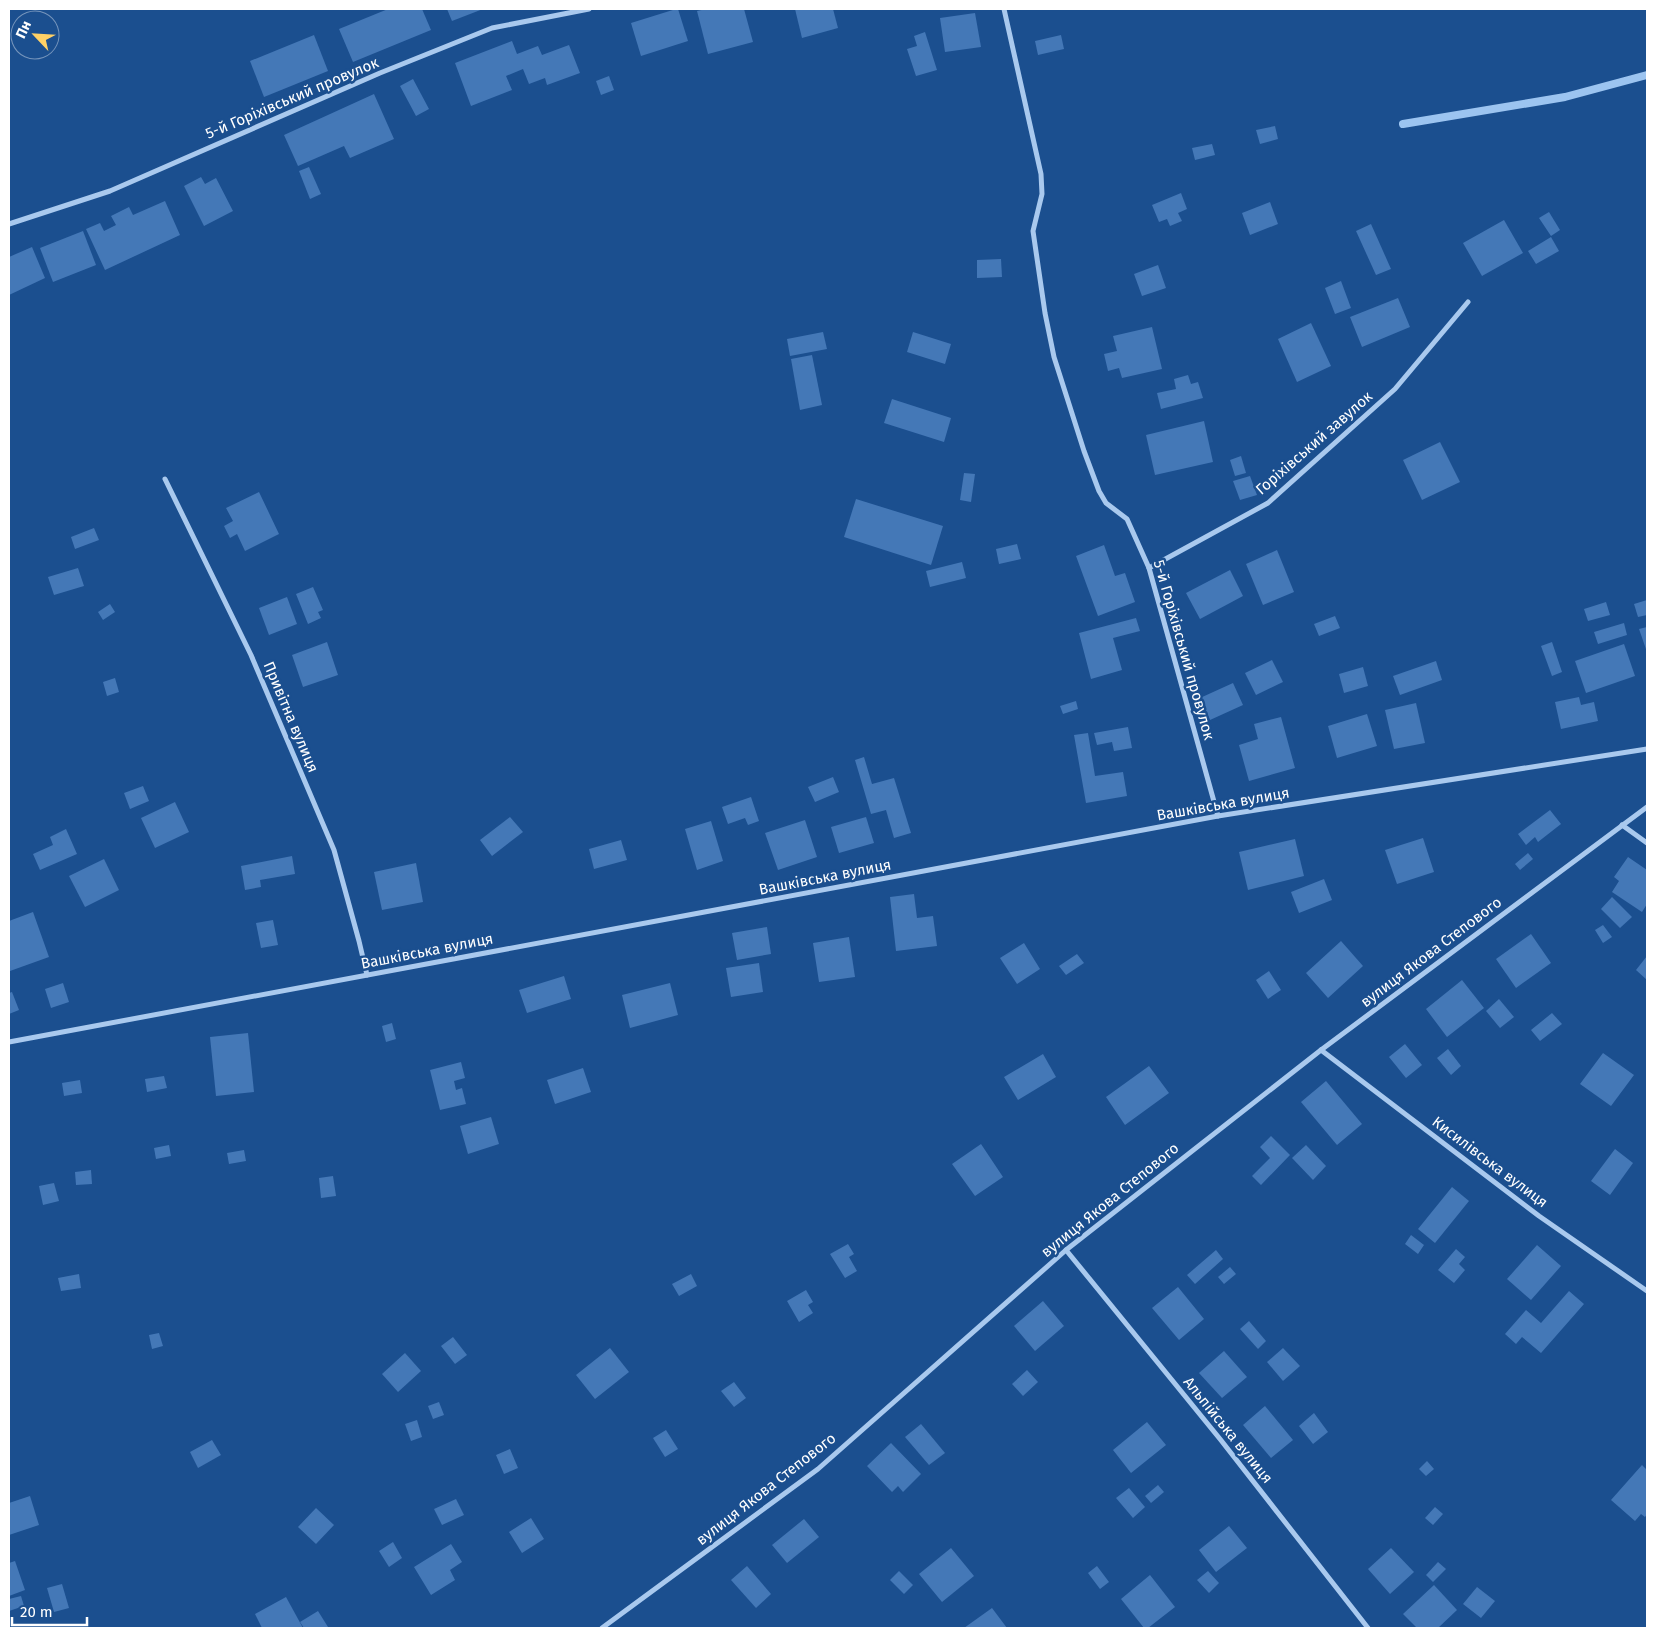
<svg xmlns="http://www.w3.org/2000/svg" width="1656" height="1637" viewBox="0 0 1656 1637" font-family="'Fira Sans',sans-serif">
<style>
.lines{fill:none;stroke-linecap:round;stroke-linejoin:round}
.stream{stroke:#9cc4f0;stroke-width:8}
.building{fill:#4478b7}
.street{stroke:#a9c9ee;stroke-width:5}
.labels{text-anchor:middle;stroke-width:5;stroke-linejoin:round;paint-order:stroke}
.street-label{font-size:15px;fill:#fff;stroke:#1b4f8f}
</style>
<rect width="100%" height="100%" fill="#1b4f8f"/>
<g class="lines">
<path class="stream" d="M1403,124L1565,97L1647,75"/>
</g>
<g class="building">
<path d="M388,9H422L431,30L353,62L339,29Z"/>
<path d="M447,9H483L452,21Z"/>
<path d="M676,9H678L688,41L641,56L631,23Z"/>
<path d="M706,9H744L753,42L708,54L697,11Z"/>
<path d="M795,9H833L838,28L802,38Z"/>
<path d="M975,13L981,47L945,52L940,18Z"/>
<path d="M925,32L937,70L916,76L907,49L917,46L914,36Z"/>
<path d="M314,35L328,71L264,97L250,61Z"/>
<path d="M1061,35L1064,49L1038,55L1035,41Z"/>
<path d="M512,41L517,54L538,46L542,55L569,45L580,73L547,85L545,78L529,84L523,69L506,76L512,90L471,106L455,63Z"/>
<path d="M609,76L614,90L601,95L596,81Z"/>
<path d="M413,79L429,109L416,116L400,86Z"/>
<path d="M374,94L394,139L350,158L344,146L298,166L284,135Z"/>
<path d="M1275,126L1278,139L1260,144L1256,130Z"/>
<path d="M1212,144L1215,155L1195,160L1192,148Z"/>
<path d="M309,167L321,194L310,199L299,171Z"/>
<path d="M201,177L205,184L216,178L233,211L204,226L184,186Z"/>
<path d="M1181,193L1187,209L1178,213L1182,221L1170,226L1167,219L1159,222L1152,205Z"/>
<path d="M165,201L180,235L105,270L86,229L100,223L104,231L116,225L111,216L129,207L133,215Z"/>
<path d="M1270,202L1278,224L1250,235L1242,213Z"/>
<path d="M1549,212L1560,230L1551,236L1539,218Z"/>
<path d="M1504,220L1523,253L1482,276L1463,243Z"/>
<path d="M1371,224L1391,269L1376,275L1356,231Z"/>
<path d="M83,231L96,265L53,282L40,248Z"/>
<path d="M1551,237L1559,251L1536,264L1528,251Z"/>
<path d="M32,247L45,278L9,295V257Z"/>
<path d="M1001,259L1002,277L977,278V260Z"/>
<path d="M1158,265L1166,288L1142,296L1134,274Z"/>
<path d="M1341,281L1351,308L1335,314L1325,288Z"/>
<path d="M1398,298L1410,327L1362,347L1350,317Z"/>
<path d="M1311,323L1331,366L1297,382L1278,339Z"/>
<path d="M1152,327L1162,369L1122,378L1119,368L1108,371L1104,354L1117,351L1113,336Z"/>
<path d="M823,332L827,349L790,356L787,339Z"/>
<path d="M913,332L951,344L945,364L907,352Z"/>
<path d="M812,355L822,405L800,410L791,359Z"/>
<path d="M1188,375L1191,384L1198,382L1203,398L1161,409L1157,393L1176,389L1174,379Z"/>
<path d="M892,399L951,418L944,442L884,423Z"/>
<path d="M1204,421L1213,462L1155,475L1146,435Z"/>
<path d="M1440,442L1460,482L1422,500L1403,460Z"/>
<path d="M1241,456L1246,473L1235,476L1230,460Z"/>
<path d="M964,473L975,474L971,502L960,500Z"/>
<path d="M1250,476L1257,495L1240,500L1233,481Z"/>
<path d="M259,492L279,534L245,551L237,534L230,538L224,526L233,521L226,508Z"/>
<path d="M856,499L943,526L931,565L844,537Z"/>
<path d="M94,528L99,540L75,549L71,537Z"/>
<path d="M1017,544L1021,559L999,564L996,549Z"/>
<path d="M1104,545L1115,576L1125,573L1135,602L1098,616L1076,556Z"/>
<path d="M1277,550L1294,592L1263,605L1246,564Z"/>
<path d="M962,562L966,578L930,587L926,571Z"/>
<path d="M78,568L84,586L54,595L48,577Z"/>
<path d="M1230,570L1243,596L1200,619L1186,593Z"/>
<path d="M313,587L323,610L318,612L321,618L308,624L296,594Z"/>
<path d="M287,597L297,624L269,635L259,608Z"/>
<path d="M1647,600V615L1638,617L1634,604Z"/>
<path d="M1606,602L1610,615L1588,621L1584,609Z"/>
<path d="M110,604L115,612L103,620L98,612Z"/>
<path d="M1335,616L1340,628L1319,636L1314,624Z"/>
<path d="M1136,618L1140,631L1113,638L1122,670L1091,679L1079,633Z"/>
<path d="M1624,623L1627,635L1598,644L1594,632Z"/>
<path d="M1647,627V652L1639,629Z"/>
<path d="M327,642L338,675L303,687L292,655Z"/>
<path d="M1552,642L1562,672L1552,676L1541,646Z"/>
<path d="M1624,644L1635,676L1586,693L1575,661Z"/>
<path d="M1272,660L1283,682L1256,695L1245,673Z"/>
<path d="M1436,661L1442,680L1400,695L1393,676Z"/>
<path d="M1363,667L1368,686L1344,693L1339,674Z"/>
<path d="M115,678L119,692L107,696L103,682Z"/>
<path d="M1233,683L1243,705L1210,720L1200,698Z"/>
<path d="M1579,697L1581,705L1594,702L1598,721L1561,729L1555,702Z"/>
<path d="M1076,701L1078,709L1063,714L1060,706Z"/>
<path d="M1416,703L1425,743L1394,749L1385,710Z"/>
<path d="M1367,714L1377,746L1337,758L1328,726Z"/>
<path d="M1281,717L1295,768L1249,781L1239,745L1258,739L1254,724Z"/>
<path d="M1128,727L1132,748L1114,751L1112,742L1097,745L1094,733Z"/>
<path d="M1088,733L1095,776L1123,772L1127,796L1086,803L1074,735Z"/>
<path d="M864,757L872,784L894,778L911,833L894,838L886,810L871,814L855,760Z"/>
<path d="M833,777L839,792L815,802L808,787Z"/>
<path d="M143,786L149,801L130,809L124,793Z"/>
<path d="M751,797L759,821L748,825L745,818L728,824L722,807Z"/>
<path d="M175,802L189,832L155,848L141,818Z"/>
<path d="M1550,810L1561,824L1538,842L1535,837L1526,845L1518,834Z"/>
<path d="M510,817L523,832L492,856L480,840Z"/>
<path d="M866,817L874,843L839,853L831,827Z"/>
<path d="M805,820L817,857L778,870L765,833Z"/>
<path d="M711,821L723,861L697,870L685,829Z"/>
<path d="M66,829L77,854L40,870L33,854L53,845L50,837Z"/>
<path d="M1423,838L1434,872L1397,884L1385,850Z"/>
<path d="M1295,839L1304,876L1248,890L1239,852Z"/>
<path d="M621,840L627,860L594,869L589,849Z"/>
<path d="M1528,853L1533,859L1520,870L1515,864Z"/>
<path d="M292,856L295,874L260,880L261,887L245,890L241,866Z"/>
<path d="M1628,857L1647,870V904L1642,912L1612,892L1619,881L1614,877Z"/>
<path d="M104,859L119,890L85,907L69,876Z"/>
<path d="M416,863L423,902L382,910L374,872Z"/>
<path d="M1324,879L1332,900L1299,913L1291,892Z"/>
<path d="M914,894L917,918L933,916L937,946L896,951L890,897Z"/>
<path d="M1612,897L1632,917L1620,928L1601,909Z"/>
<path d="M33,912L49,957L10,971L9,921Z"/>
<path d="M273,920L278,945L261,948L256,923Z"/>
<path d="M1603,925L1612,937L1603,943L1595,930Z"/>
<path d="M767,927L771,954L737,960L732,933Z"/>
<path d="M1531,934L1551,963L1516,988L1496,959Z"/>
<path d="M849,937L855,977L819,982L813,943Z"/>
<path d="M1341,941L1363,966L1328,998L1306,973Z"/>
<path d="M1024,943L1040,969L1017,984L1000,958Z"/>
<path d="M1077,954L1084,963L1066,975L1059,966Z"/>
<path d="M1647,956V980L1636,970Z"/>
<path d="M759,963L763,992L731,997L726,968Z"/>
<path d="M1269,971L1281,990L1268,999L1256,980Z"/>
<path d="M564,976L571,999L527,1013L519,990Z"/>
<path d="M1462,980L1484,1008L1447,1037L1426,1009Z"/>
<path d="M63,983L69,1002L51,1008L45,989Z"/>
<path d="M670,983L678,1015L630,1028L622,995Z"/>
<path d="M12,992L19,1010L9,1014V993Z"/>
<path d="M1499,999L1514,1017L1500,1028L1486,1011Z"/>
<path d="M1552,1013L1562,1024L1540,1041L1531,1030Z"/>
<path d="M392,1023L396,1039L386,1042L382,1026Z"/>
<path d="M248,1033L254,1092L216,1096L210,1037Z"/>
<path d="M1405,1044L1422,1065L1406,1078L1389,1057Z"/>
<path d="M1448,1049L1461,1066L1451,1075L1437,1058Z"/>
<path d="M1603,1053L1634,1075L1611,1106L1580,1084Z"/>
<path d="M1043,1054L1056,1077L1018,1100L1004,1077Z"/>
<path d="M461,1062L465,1078L454,1081L456,1090L462,1088L466,1104L440,1110L430,1070Z"/>
<path d="M1149,1066L1169,1093L1125,1125L1106,1097Z"/>
<path d="M583,1068L591,1092L555,1104L547,1080Z"/>
<path d="M164,1076L167,1088L147,1092L145,1079Z"/>
<path d="M80,1080L82,1093L64,1096L62,1083Z"/>
<path d="M1326,1081L1362,1124L1337,1145L1301,1102Z"/>
<path d="M491,1117L499,1144L468,1154L460,1126Z"/>
<path d="M1271,1136L1290,1155L1261,1185L1252,1176L1270,1158L1260,1147Z"/>
<path d="M981,1144L1003,1177L975,1196L952,1164Z"/>
<path d="M169,1145L171,1156L156,1159L154,1148Z"/>
<path d="M1306,1145L1326,1166L1313,1180L1292,1158Z"/>
<path d="M1615,1149L1633,1163L1610,1195L1591,1181Z"/>
<path d="M244,1150L246,1161L229,1164L227,1153Z"/>
<path d="M91,1170L92,1184L76,1185L75,1172Z"/>
<path d="M333,1176L336,1196L321,1198L319,1178Z"/>
<path d="M54,1183L59,1201L43,1205L39,1186Z"/>
<path d="M1452,1187L1469,1201L1435,1243L1418,1229Z"/>
<path d="M1411,1235L1424,1245L1418,1254L1405,1244Z"/>
<path d="M848,1244L854,1254L849,1257L857,1271L845,1278L830,1254Z"/>
<path d="M1537,1245L1561,1266L1531,1300L1507,1279Z"/>
<path d="M1456,1249L1465,1257L1459,1264L1465,1270L1454,1283L1438,1270Z"/>
<path d="M1216,1250L1223,1259L1195,1284L1187,1275Z"/>
<path d="M1230,1267L1236,1274L1224,1284L1218,1277Z"/>
<path d="M79,1274L81,1288L61,1291L58,1278Z"/>
<path d="M691,1274L697,1286L679,1296L672,1284Z"/>
<path d="M1178,1287L1204,1319L1179,1340L1152,1308Z"/>
<path d="M806,1290L813,1302L808,1305L813,1313L799,1322L787,1301Z"/>
<path d="M1569,1291L1584,1304L1541,1353L1522,1337L1516,1344L1505,1334L1526,1310L1541,1323Z"/>
<path d="M1043,1301L1064,1326L1035,1351L1014,1326Z"/>
<path d="M1249,1321L1266,1341L1258,1349L1240,1329Z"/>
<path d="M159,1333L163,1346L152,1349L149,1335Z"/>
<path d="M453,1337L467,1355L455,1364L441,1346Z"/>
<path d="M610,1348L629,1372L595,1399L576,1375Z"/>
<path d="M1283,1348L1300,1366L1283,1381L1267,1362Z"/>
<path d="M1224,1351L1247,1377L1222,1398L1199,1373Z"/>
<path d="M405,1353L421,1371L398,1392L382,1374Z"/>
<path d="M1027,1370L1038,1382L1023,1396L1012,1384Z"/>
<path d="M734,1382L746,1398L734,1407L721,1391Z"/>
<path d="M439,1402L444,1415L433,1419L428,1406Z"/>
<path d="M1265,1406L1293,1440L1271,1458L1243,1425Z"/>
<path d="M1314,1413L1328,1432L1313,1444L1299,1426Z"/>
<path d="M417,1420L422,1437L411,1441L405,1424Z"/>
<path d="M1147,1422L1166,1445L1131,1473L1113,1450Z"/>
<path d="M921,1424L945,1453L929,1465L905,1437Z"/>
<path d="M666,1430L678,1449L665,1457L653,1438Z"/>
<path d="M212,1440L221,1455L198,1468L190,1452Z"/>
<path d="M891,1443L921,1474L903,1492L898,1486L892,1492L867,1466Z"/>
<path d="M510,1449L518,1468L504,1474L496,1455Z"/>
<path d="M1427,1461L1434,1469L1426,1476L1419,1469Z"/>
<path d="M1642,1465L1647,1470V1514L1645,1517L1641,1514L1635,1521L1611,1500Z"/>
<path d="M1158,1485L1164,1492L1151,1503L1145,1496Z"/>
<path d="M1129,1488L1145,1507L1133,1518L1116,1498Z"/>
<path d="M30,1496L39,1525L9,1535V1503Z"/>
<path d="M456,1499L464,1515L442,1525L434,1509Z"/>
<path d="M1435,1507L1443,1514L1433,1525L1425,1518Z"/>
<path d="M316,1508L334,1525L316,1544L298,1527Z"/>
<path d="M531,1518L544,1539L522,1553L509,1532Z"/>
<path d="M804,1519L819,1537L787,1563L772,1545Z"/>
<path d="M1229,1526L1247,1548L1216,1572L1199,1550Z"/>
<path d="M393,1542L402,1558L389,1567L379,1551Z"/>
<path d="M451,1544L462,1562L450,1570L455,1580L431,1595L414,1567Z"/>
<path d="M951,1548L974,1576L942,1602L919,1574Z"/>
<path d="M1391,1548L1414,1572L1390,1594L1368,1569Z"/>
<path d="M15,1561L25,1590L9,1596V1563Z"/>
<path d="M1438,1562L1446,1569L1433,1582L1426,1575Z"/>
<path d="M747,1566L771,1594L756,1608L731,1580Z"/>
<path d="M1097,1566L1109,1582L1100,1589L1088,1573Z"/>
<path d="M899,1571L913,1585L904,1594L890,1580Z"/>
<path d="M1208,1571L1219,1583L1209,1593L1197,1580Z"/>
<path d="M1150,1575L1175,1607L1148,1628H1144L1121,1599Z"/>
<path d="M62,1584L69,1608L54,1612L47,1588Z"/>
<path d="M1434,1585L1457,1610L1438,1628H1417L1403,1614Z"/>
<path d="M1477,1587L1495,1601L1481,1618L1463,1604Z"/>
<path d="M21,1596L24,1606L9,1611V1599Z"/>
<path d="M286,1597L303,1628H262L255,1614Z"/>
<path d="M992,1608L1007,1628H964Z"/>
<path d="M318,1611L328,1627L326,1628H304L300,1622Z"/>
</g>
<g class="lines">
<g class="street">
<path d="M1004,9L1041,174L1042,194L1033,231L1045,313L1054,357L1084,451L1099,491L1106,503L1127,519L1149,568L1218,816"/>
<path d="M9,224L110,191L380,73L492,28L589,9"/>
<path d="M165,479L251,655L334,850L359,941L367,975"/>
<path d="M1149,568L1268,503L1395,389L1468,302"/>
<path d="M1622,825L1647,843"/>
<path d="M9,1042L1218,816L1647,749"/>
<path d="M1321,1050L1539,1216L1647,1291"/>
<path d="M1066,1250L1220,1439L1368,1628"/>
<path d="M602,1628L818,1469L1066,1250L1321,1050L1647,807"/>
</g>
</g>
<g class="labels">
<g class="street-label">
<text transform="translate(292 98) rotate(-23)" y="5">5-й Горіхівський провулок</text>
<text transform="translate(1314 443) rotate(-41)" y="5">Горіхівський завулок</text>
<text transform="translate(1184 650) rotate(74)" y="5">5-й Горіхівський провулок</text>
<text transform="translate(291 717) rotate(67)" y="5">Привітна вулиця</text>
<text transform="translate(1223 804) rotate(-10)" y="5">Вашківська вулиця</text>
<text transform="translate(825 877) rotate(-11)" y="5">Вашківська вулиця</text>
<text transform="translate(427 951) rotate(-11)" y="5">Вашківська вулиця</text>
<text transform="translate(1431 952) rotate(-37)" y="5">вулиця Якова Степового</text>
<text transform="translate(1490 1162) rotate(37)" y="5">Кисилівська вулиця</text>
<text transform="translate(1110 1200) rotate(-39)" y="5">вулиця Якова Степового</text>
<text transform="translate(1228 1430) rotate(51)" y="5">Альпійська вулиця</text>
<text transform="translate(766 1489) rotate(-38)" y="5">вулиця Якова Степового</text>
</g>
</g>
<rect width="1656" height="1637" fill="none" stroke="#ffffff" stroke-width="20"/>
<g transform="translate(35 35) rotate(295)"><circle r="24" fill="#1b4f8f" stroke="#7695bc"/>
<path d="M0-4L9 19L0 12L-9 19Z" fill="#ffd166"/>
<text y="-8" font-size="14" font-weight="bold" text-anchor="middle" fill="#ffffff">Пн</text>
</g>
<path d="M12 1617v8h75v-8" fill="none" stroke="#ffffff" stroke-width="2.5"/>
<text x="20" y="1617" font-size="15" fill="#ffffff" stroke="#1b4f8f" stroke-width="4" paint-order="stroke">20 m</text>
</svg>
